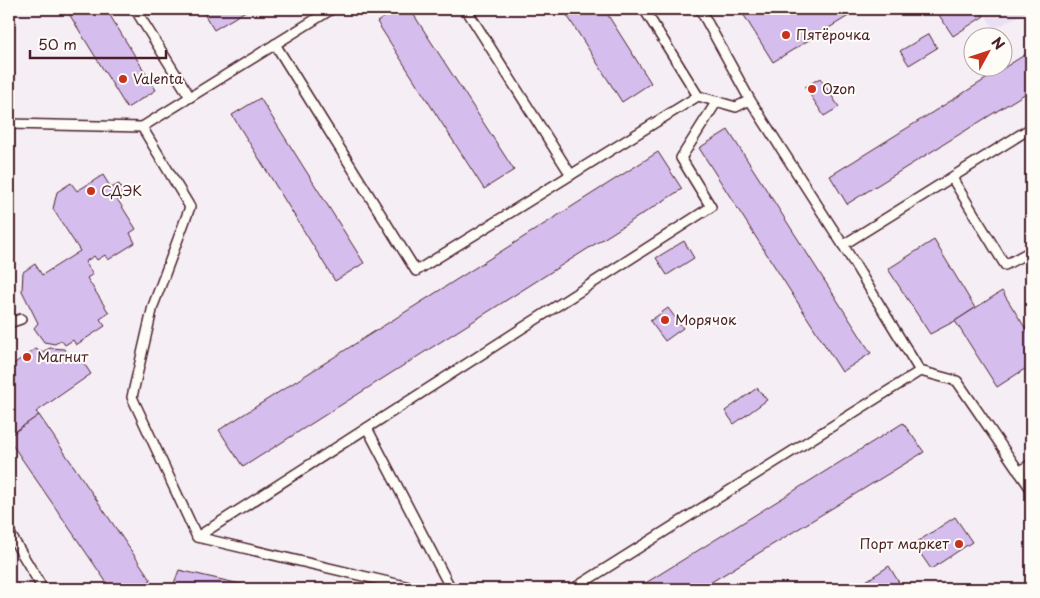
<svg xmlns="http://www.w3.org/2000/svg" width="1040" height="598" viewBox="0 0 1040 598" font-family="'Playpen Sans',sans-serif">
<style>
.built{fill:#ebe0f3}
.building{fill:#d5bded;stroke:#4a1f2b}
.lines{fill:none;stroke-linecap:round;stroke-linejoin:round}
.lane-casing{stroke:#4a1f2b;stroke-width:12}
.lane{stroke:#fdfcf7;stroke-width:9}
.poi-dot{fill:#c8321e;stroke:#fdfcf7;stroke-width:2}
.labels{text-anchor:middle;stroke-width:4;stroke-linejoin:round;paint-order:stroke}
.poi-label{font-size:14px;fill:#4a1f2b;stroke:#fdfcf7;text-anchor:start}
</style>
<rect width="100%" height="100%" fill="#f5eff5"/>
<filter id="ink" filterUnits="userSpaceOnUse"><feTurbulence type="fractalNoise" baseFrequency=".02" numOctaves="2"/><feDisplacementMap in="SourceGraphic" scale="10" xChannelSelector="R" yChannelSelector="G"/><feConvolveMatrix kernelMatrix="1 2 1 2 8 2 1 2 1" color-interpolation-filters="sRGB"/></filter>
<g filter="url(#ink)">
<path class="built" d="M981,9H1031L994,29Z"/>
<g class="building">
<path d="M66,9H106L156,90L127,108Z"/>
<path d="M201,9H249L214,30Z"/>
<path d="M397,9H410L514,170L484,189L377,22Z"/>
<path d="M563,9H604L651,83L622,102Z"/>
<path d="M740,9H860L773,62Z"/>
<path d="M935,9H980L984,16L953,36Z"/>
<path d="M929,34L937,48L909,65L900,51Z"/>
<path d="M1031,51V90L847,204L830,176Z"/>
<path d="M820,78L839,107L824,116L805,87Z"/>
<path d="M260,98L364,263L335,281L232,115Z"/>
<path d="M728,130L871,353L842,372L699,148Z"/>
<path d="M658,152L682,189L243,467L219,430Z"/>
<path d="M103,175L111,188L119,184L124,192L116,197L136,229L130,233L135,243L108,260L105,255L97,260L94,256L85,262L93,274L87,278L109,313L100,319L105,326L76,345L73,340L65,345L61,340L55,344L44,342L34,328L38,323L22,291L23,272L35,264L42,275L80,251L53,209L57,192L71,183L77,191Z"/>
<path d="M934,240L975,308L955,321L930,334L888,269Z"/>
<path d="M684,241L694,258L667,275L656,258Z"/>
<path d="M1002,291L1031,337V365L997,387L955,321Z"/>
<path d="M668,308L683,328L665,341L650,321Z"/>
<path d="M50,348L64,349L73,360L79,356L91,374L36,412L39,415L9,436V367L35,349L42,352Z"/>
<path d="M757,388L767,400L734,424L725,411Z"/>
<path d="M39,415L151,580L138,589H111L9,440V436Z"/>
<path d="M903,423L924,452L700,589H636Z"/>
<path d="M955,517L972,542L931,569L914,544Z"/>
<path d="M889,566L901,586L896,589H863L860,585Z"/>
<path d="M179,570L262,589H172Z"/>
</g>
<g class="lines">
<g class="lane-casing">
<g id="lane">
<path d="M135,9L190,97"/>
<path d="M466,9L571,175"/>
<path d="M644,9L698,96"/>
<path d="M700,9L750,100L843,245L920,371L957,381L1031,489"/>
<path d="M275,44L416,271L698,96L736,107L750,100"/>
<path d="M9,124L142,127L332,9"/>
<path d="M142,127L190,207L153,306L132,397L197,537L418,589"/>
<path d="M952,178L1005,265L1031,251"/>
<path d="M843,245L1031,128"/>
<path d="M9,323L21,319"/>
<path d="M367,428L451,589"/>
<path d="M1019,472L1031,464"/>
<path d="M9,532L43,589"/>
<path d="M197,537L711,207L681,158L717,101"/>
<path d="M573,589L920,371"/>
</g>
</g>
<use href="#lane" class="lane"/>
</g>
</g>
<g class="poi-dot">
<circle cx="786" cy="35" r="5"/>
<circle cx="123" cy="79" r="5"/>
<circle cx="812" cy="89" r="5"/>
<circle cx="91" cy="191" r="5"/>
<circle cx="665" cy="320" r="5"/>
<circle cx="27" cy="357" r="5"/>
<circle cx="959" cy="544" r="5"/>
</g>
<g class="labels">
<g class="poi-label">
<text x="796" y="40">Пятёрочка</text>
<text x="133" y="84">Valenta</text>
<text x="822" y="94">Ozon</text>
<text x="101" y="196">СДЭК</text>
<text x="675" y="325">Морячок</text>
<text x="37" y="362">Магнит</text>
<text x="949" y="549" text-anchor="end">Порт маркет</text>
</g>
</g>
<rect width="1040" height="598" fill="none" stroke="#fdfcf7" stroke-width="30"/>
<rect x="15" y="15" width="1010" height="568" fill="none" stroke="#4a1f2b" stroke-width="2" filter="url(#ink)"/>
<g transform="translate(988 52) rotate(50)"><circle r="24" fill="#fdfcf7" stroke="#b5a4a5"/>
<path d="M0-4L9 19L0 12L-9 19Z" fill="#c8321e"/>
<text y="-8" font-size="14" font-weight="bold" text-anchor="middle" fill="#4a1f2b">N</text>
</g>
<path d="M30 50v8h136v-8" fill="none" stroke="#4a1f2b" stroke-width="2.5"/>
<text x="38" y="50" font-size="15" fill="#4a1f2b" stroke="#fdfcf7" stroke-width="4" paint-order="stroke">50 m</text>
</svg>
